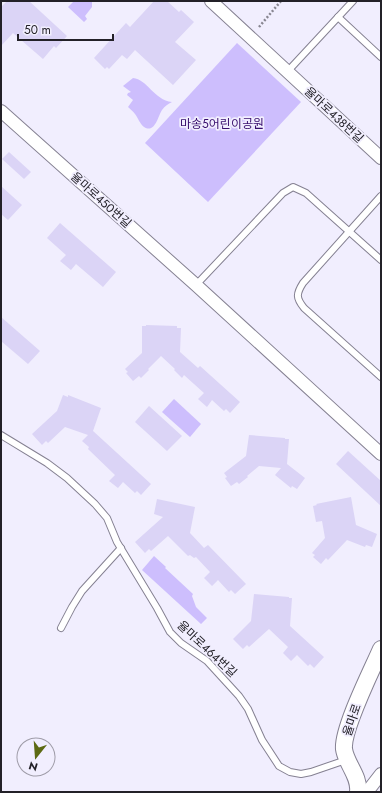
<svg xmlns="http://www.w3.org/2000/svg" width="382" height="793" viewBox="0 0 382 793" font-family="Jost,'Noto Sans KR',sans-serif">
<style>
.park{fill:#cdbefd}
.building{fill:#dbd4f6}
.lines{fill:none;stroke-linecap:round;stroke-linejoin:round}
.lane-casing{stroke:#858192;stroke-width:8}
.street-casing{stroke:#858192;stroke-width:14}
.secondary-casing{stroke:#858192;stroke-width:18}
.path{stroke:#888691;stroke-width:2.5;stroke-dasharray:2 2;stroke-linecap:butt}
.lane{stroke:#fff;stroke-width:6}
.street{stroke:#fff;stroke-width:12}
.secondary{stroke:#fff;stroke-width:16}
.labels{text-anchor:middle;stroke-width:3.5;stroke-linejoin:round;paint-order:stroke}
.street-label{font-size:12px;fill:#232128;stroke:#f1eefe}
.park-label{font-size:12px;fill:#370d6d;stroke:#f1eefe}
</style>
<rect width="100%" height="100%" fill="#f1eefe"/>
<g class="park">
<path d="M74,1H92V7L85,16L87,19L84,22L68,7Z"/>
<path d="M237,43L301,102L208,202L145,143Z"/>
<path d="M133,78C147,79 154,100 172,102C168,104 165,106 162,110C158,116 155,134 144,127C140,124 138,118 135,114C133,111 130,109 128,107L133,100L127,95L128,93L131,92L123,86Z"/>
<path d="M174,399L201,424L190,437L162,412Z"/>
<path d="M154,556L166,567L165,568L193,594L192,596L196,607L207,618L201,624L142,570Z"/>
</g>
<g class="building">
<path d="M7,1H29L67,36L56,48L54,46L43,59L13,33L1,46V7Z"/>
<path d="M154,1H167L179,12L181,10L194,22L175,42L196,60L173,85L135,50L127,59L122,55L109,69L107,67L105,69L94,58L126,23L130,27Z"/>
<path d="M9,152L31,172L24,179L2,159Z"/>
<path d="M1,186L22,205L8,220L1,214Z"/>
<path d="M60,223L116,272L103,287L76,264L71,270L60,261L66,255L47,238Z"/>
<path d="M1,317L40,351L28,364L1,341Z"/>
<path d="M146,325L177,326V328H181L180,352L198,368L200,366L240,402L230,413L226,409L224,411L212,400L207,407L198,399L204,393L184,375L182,378L174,370L175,369L161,356L148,369L149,370L141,378L139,376L133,381L126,373L128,372L125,369L142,353V326H146Z"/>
<path d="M63,395L68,397V395L101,408L93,431L151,484L141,495L137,491L135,493L123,482L118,488L109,481L115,475L88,449L89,447L82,441L88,435L65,427L48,443L46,441L42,445L32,434L57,411Z"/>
<path d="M149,406L182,436L167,451L135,422Z"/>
<path d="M249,435L285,438V439H289L287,464L305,478L297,489L292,486L291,488L275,475L281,468L259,466L247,476L248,477L239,484L237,482L231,486L225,478L227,477L224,473L246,456Z"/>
<path d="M348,451L381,481V506L336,464Z"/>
<path d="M351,497L356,525L377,534L372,547L366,545L365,547L347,540L328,560L326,558L321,564L313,557L315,555L312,553L325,538L322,521L316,522L313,506L317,505L316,504Z"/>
<path d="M157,499L195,507L190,533L204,548L208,545L246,584L235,594L231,590L229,592L218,580L212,586L204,578L210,572L196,557L194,558L190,555L188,556L168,536L151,551L149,549L145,553L135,542L163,517L154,514Z"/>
<path d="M254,594L289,597V598H292L290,626L324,657L314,668L310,664L308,666L297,655L291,661L283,653L288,647L269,629L249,647L247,645L243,649L233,639L251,621Z"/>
</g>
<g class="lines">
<g class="lane-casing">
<g id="lane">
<path d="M338,17L381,57"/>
<path d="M287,72L353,1"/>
<path d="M381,196L303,283C296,294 296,298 304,308L381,377"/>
<path d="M196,285L283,193L293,187L306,193L381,260"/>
<path d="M1,435L47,463L67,478L95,504L107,518L117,542L157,608L170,632L181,643L207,661L239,696L248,709L262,740L279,766L290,772L301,774L311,772L346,760"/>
<path d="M61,628L72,607L82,591L121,548"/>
</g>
</g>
<g class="street-casing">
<g id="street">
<path d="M211,1L381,158"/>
<path d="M1,111L196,285L381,454"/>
<path d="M367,792L381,774"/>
</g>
</g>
<g class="secondary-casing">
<path id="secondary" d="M358,792C360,776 346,764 344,749C342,729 372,670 381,649"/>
</g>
<path class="path" d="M259,27L281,1"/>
<use href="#lane" class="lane"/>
<use href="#street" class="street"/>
<use href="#secondary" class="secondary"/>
</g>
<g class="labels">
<g class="street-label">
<text transform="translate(334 115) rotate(43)" y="4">율마로438번길</text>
<text transform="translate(101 200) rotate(42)" y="4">율마로450번길</text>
<text transform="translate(207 649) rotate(43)" y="4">율마로464번길</text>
<text transform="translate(352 720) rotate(-71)" y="4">율마로</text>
</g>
<g class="park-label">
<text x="222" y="128">마송5어린이공원</text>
</g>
</g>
<rect width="382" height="793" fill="none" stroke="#232128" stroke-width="4"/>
<g transform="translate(36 757) rotate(197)"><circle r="19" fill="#f1eefe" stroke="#9f9ca8"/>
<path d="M0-3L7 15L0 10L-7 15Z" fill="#5d6a13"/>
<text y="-6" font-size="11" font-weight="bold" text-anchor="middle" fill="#232128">N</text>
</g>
<path d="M18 34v6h95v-6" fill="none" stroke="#232128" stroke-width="2"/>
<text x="24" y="34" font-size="12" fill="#232128" stroke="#f1eefe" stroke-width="3" paint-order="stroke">50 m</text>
</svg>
